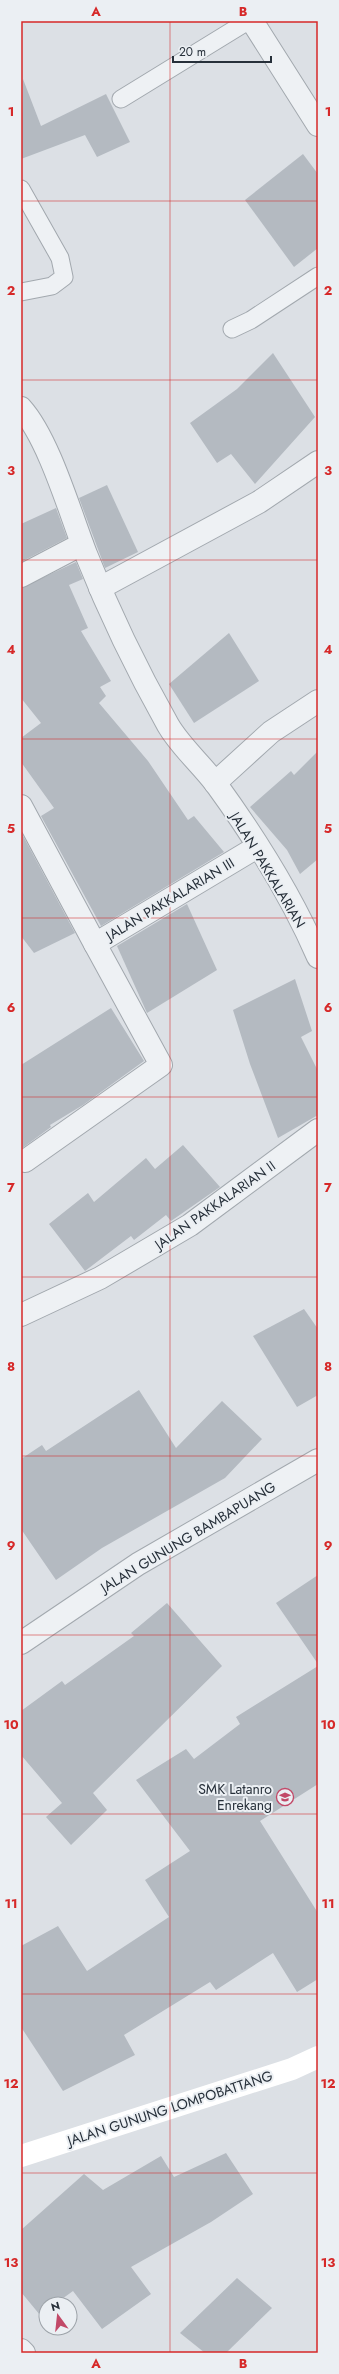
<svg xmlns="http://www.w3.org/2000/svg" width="339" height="2374" viewBox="0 0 339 2374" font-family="Jost,sans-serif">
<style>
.building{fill:#b4bac1}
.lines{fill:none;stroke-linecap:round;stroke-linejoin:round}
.service-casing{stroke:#a2a8ae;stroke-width:19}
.minor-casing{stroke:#a2a8ae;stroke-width:24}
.service{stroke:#eef1f4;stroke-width:17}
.minor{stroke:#eef1f4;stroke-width:22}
.secondary{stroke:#fff;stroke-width:22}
.grid{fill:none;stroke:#d62828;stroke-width:1;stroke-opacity:0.55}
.labels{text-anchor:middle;stroke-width:4;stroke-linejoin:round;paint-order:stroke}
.street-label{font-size:14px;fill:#27303a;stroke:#ebeff3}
.poi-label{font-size:14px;fill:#27303a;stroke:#ebeff3;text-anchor:end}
.neatline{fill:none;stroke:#d62828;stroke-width:1.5}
.grid-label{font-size:13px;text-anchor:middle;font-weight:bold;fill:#d62828}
</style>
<rect width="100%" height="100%" fill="#dce0e5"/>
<g class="building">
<path d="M23,79L41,126L106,94L130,142L97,157L85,135L21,159Z"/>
<path d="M303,154L318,174V248L294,267L245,200Z"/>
<path d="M273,353L315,417L255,484L231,454L217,463L190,423L237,389Z"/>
<path d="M107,485L138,552L105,568L79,498Z"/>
<path d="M56,508L67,538L21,562V524Z"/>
<path d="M76,562L83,579L69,585L88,628L81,631L111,681L100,687L106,696L99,703L148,761L188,820L194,816L224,852L101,926L41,816L54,808L21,762V738L41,723L21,698V588Z"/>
<path d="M229,633L259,681L194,723L169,684Z"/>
<path d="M318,751V859L300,874L287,850L250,807L291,771L294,775Z"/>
<path d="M21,832L75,933L34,953L21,936Z"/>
<path d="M187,904L217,970L147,1013L117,946Z"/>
<path d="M295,979L312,1031L301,1037L318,1071V1115L278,1138L250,1064L233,1010Z"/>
<path d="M111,1008L144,1061L83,1105L50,1125L51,1127L21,1149V1065Z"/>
<path d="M183,1145L220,1187L171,1221L166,1215L134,1240L131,1236L85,1271L49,1224L88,1193L94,1202L146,1158L155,1169Z"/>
<path d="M304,1309L318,1329V1395L297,1407L253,1336Z"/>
<path d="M139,1390L176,1448L222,1401L262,1439L225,1478L102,1548L56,1580L21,1529V1459L42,1445L46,1451Z"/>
<path d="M318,1575V1664L276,1603Z"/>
<path d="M167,1603L222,1666L93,1793L107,1810L71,1845L46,1817L62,1803L21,1755V1711L62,1681L65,1685L134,1636L131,1633Z"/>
<path d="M318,1666V1784L260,1821L318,1913V1979L297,1992L273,1953L216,1990L210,1982L124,2035L135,2055L63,2091L21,2027V1946L58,1926L87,1971L169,1917L145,1880L190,1851L136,1780L186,1749L194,1759L240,1724L236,1717Z"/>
<path d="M226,2153L253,2194L211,2222L131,2267L151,2294L102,2329L73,2291L55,2304H46V2310L40,2315L21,2292V2230L84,2174L103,2190L161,2156L174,2177Z"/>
<path d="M237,2278L272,2308L226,2353H205L180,2333Z"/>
</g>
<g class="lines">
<g class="service-casing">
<g id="service">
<path d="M121,99L248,21"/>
<path d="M21,189L60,258L64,277L52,286L21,292"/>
<path d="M232,329L251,320L318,276"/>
</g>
</g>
<g class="minor-casing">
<g id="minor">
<path d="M252,21L318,125"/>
<path d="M21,408C49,439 70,513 86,554C109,612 137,670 168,725C180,746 201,764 216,784C253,835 293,899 318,957"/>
<path d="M21,576L82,544"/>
<path d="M100,588L259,502L318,462"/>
<path d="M215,783L271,732L318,701"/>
<path d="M21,806L95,944L257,847"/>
<path d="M25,1161L161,1065L95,944"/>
<path d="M21,1315L100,1278L190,1225L318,1130"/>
<path d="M21,1643L138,1564L318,1460"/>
<path d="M21,2350L24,2353"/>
</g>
</g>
<use href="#service" class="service"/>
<use href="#minor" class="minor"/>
<path class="secondary" d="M21,2156L292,2069L318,2057"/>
</g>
<path class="grid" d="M170,21V2353M21,201H318M21,380H318M21,560H318M21,739H318M21,918H318M21,1097H318M21,1277H318M21,1456H318M21,1635H318M21,1814H318M21,1994H318M21,2173H318"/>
<defs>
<g id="school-ring" transform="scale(0.9)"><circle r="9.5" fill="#ebeff3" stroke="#c24968" stroke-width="1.5"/><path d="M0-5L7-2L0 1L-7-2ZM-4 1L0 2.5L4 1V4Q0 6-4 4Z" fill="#c24968"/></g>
</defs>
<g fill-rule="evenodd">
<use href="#school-ring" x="285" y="1797"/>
</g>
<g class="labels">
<g class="street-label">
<text transform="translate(268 870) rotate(59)" y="5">JALAN PAKKALARIAN</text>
<text transform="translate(170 899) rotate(-31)" y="5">JALAN PAKKALARIAN III</text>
<text transform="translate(215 1205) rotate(-35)" y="5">JALAN PAKKALARIAN II</text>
<text transform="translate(188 1537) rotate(-31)" y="5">JALAN GUNUNG BAMBAPUANG</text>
<text transform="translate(170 2108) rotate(-18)" y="5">JALAN GUNUNG LOMPOBATTANG</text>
</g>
<g class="poi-label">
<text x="272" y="1794">SMK Latanro<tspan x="272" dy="16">Enrekang</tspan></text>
</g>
</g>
<rect width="339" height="2374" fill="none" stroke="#ebeff3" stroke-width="44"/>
<g transform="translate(58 2316) rotate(345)"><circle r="19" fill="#ebeff3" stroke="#9da3a9"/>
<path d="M0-3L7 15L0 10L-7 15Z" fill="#c24968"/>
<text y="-6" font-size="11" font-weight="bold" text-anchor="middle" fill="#27303a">N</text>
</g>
<path d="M173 56v6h98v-6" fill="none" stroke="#27303a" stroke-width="2"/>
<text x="179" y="56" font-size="12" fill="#27303a" stroke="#ebeff3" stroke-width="3" paint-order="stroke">20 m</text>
<rect x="22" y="22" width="295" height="2330" class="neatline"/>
<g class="grid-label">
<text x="96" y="16">A</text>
<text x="243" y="16">B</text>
<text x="11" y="116">1</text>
<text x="328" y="116">1</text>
<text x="11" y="295">2</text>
<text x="328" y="295">2</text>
<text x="11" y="475">3</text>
<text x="328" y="475">3</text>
<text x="11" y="654">4</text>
<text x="328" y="654">4</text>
<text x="11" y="833">5</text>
<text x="328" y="833">5</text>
<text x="11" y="1012">6</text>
<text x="328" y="1012">6</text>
<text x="11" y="1192">7</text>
<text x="328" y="1192">7</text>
<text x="11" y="1371">8</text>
<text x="328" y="1371">8</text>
<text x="11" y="1550">9</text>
<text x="328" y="1550">9</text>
<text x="11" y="1729">10</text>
<text x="328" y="1729">10</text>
<text x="11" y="1908">11</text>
<text x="328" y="1908">11</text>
<text x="11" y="2088">12</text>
<text x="328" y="2088">12</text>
<text x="11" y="2267">13</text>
<text x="328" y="2267">13</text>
<text x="96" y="2368">A</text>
<text x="243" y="2368">B</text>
</g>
</svg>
